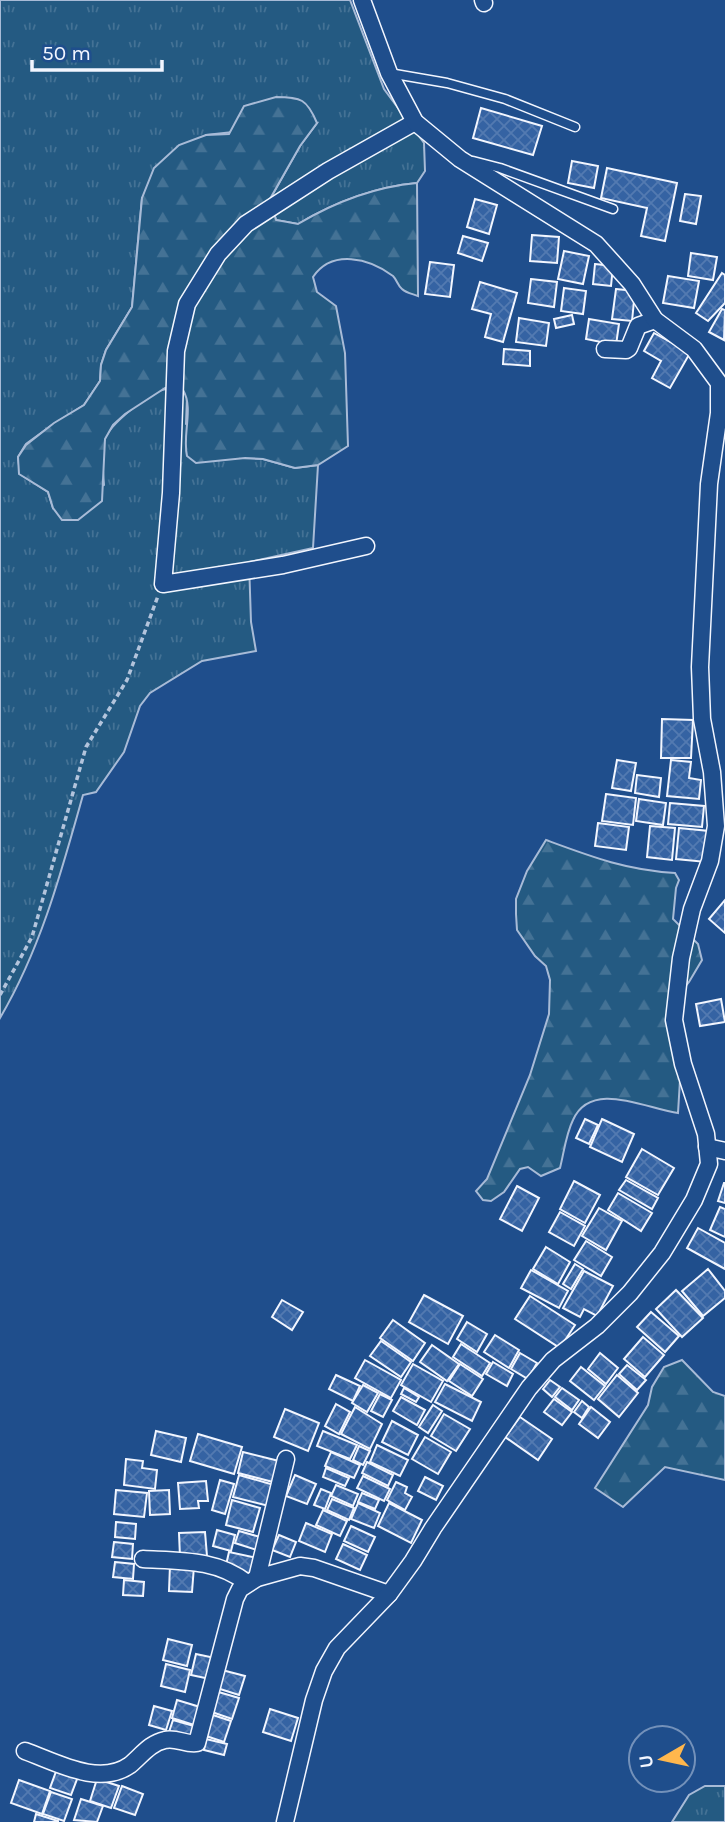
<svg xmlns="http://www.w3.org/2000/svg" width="725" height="1822" viewBox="0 0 725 1822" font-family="Karla,sans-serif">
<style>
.grass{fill:url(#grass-tufts);stroke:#a8bbd7;stroke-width:2}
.forest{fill:url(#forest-firs);stroke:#a8bbd7;stroke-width:2}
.building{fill:url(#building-cross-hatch);stroke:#f2f6ff;stroke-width:2}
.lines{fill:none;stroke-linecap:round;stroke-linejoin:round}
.lane-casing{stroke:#f2f6ff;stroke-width:11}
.street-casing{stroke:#f2f6ff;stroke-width:19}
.path{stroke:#b3c4dc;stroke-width:3.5;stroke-dasharray:5 3.5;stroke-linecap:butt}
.lane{stroke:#1f4e8c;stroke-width:8}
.street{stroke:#1f4e8c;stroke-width:16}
</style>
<defs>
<pattern id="grass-tufts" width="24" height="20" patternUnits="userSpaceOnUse" patternTransform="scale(1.75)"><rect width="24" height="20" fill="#245a82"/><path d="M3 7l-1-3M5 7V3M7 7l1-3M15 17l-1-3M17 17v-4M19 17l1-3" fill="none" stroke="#447295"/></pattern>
<pattern id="forest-firs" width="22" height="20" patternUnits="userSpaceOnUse" patternTransform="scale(1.75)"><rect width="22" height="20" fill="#245a82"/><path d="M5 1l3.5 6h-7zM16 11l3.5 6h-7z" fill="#447295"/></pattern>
<pattern id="building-cross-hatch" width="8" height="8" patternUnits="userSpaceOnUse" patternTransform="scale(1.75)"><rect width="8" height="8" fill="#3563a3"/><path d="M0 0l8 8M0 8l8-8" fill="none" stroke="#537ab1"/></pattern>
</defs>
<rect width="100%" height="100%" fill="#1f4e8c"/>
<g class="grass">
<path d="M0,0H350L384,89L424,143L425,171L417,183C374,187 335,202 298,224L276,220L270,199L300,146L317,123L206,135L142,198L132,307L106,350L101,365L100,381L84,405L52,425L26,444L18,457L20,474L48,492L53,508L104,485C103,471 101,455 104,441C108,425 151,391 166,389C171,388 178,389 183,390L187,397L186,424L245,458L263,459L295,468L318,465L313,548L249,562L251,622L256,651L202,661L150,693L140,706L124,752L96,792L83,795C61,873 41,948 0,1018Z"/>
<path d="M705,1786H725V1822H672L689,1795Z"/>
</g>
<g class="forest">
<path d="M276,97C301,97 307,99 317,123L300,146L270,199L276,220L298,224C335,202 374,187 417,183L418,296C413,294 406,293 402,289C398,286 397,280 393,276C369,258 332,249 313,277L317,292L336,306L345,353L348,446L318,465L295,468L263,459L245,458L196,463L187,456C182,435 194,408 183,390L165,388L125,414L113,425L105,439L102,501L78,520H62L53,508L48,492L19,474L18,457L26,445L54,423L84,405L100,381L101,365L106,350L132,307L142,198L154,168L179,145L206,135L229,134L244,106Z"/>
<path d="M546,840C592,857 626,870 675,873L679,880L676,888L673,919L698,944L702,960L689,982L673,1001L680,1080L678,1113C647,1109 591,1079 573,1120C566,1134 564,1152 560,1168L541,1176L528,1167L520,1169L504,1192L491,1201L483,1200L476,1191L487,1179L530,1075L549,1014L550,980L546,966L535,956L517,930L516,914V899L527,871Z"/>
<path d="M682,1360L713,1392L725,1396V1480L665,1467L623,1507L595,1488L648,1405L652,1387L664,1367Z"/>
</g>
<g class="building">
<path d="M481,108L542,126L533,155L473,138Z"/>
<path d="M572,161L598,166L594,188L568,183Z"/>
<path d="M607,168L677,183L665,241L641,236L647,208L601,198Z"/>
<path d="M685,194L701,196L696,224L680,221Z"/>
<path d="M475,199L497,205L489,234L467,227Z"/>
<path d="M532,235L559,237L557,263L530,261Z"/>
<path d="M463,236L488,243L482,261L458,253Z"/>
<path d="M564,251L589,256L583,284L558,279Z"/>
<path d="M691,253L717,257L713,280L688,276Z"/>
<path d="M430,262L454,265L450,297L425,294Z"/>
<path d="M595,264L613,266L611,286L593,284Z"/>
<path d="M722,273L725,275V303L708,321L696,313Z"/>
<path d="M668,276L699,281L694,308L663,303Z"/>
<path d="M531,279L557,282L554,307L528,303Z"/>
<path d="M480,282L517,293L503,342L485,337L491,314L472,309Z"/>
<path d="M564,288L586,291L583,314L561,311Z"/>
<path d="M616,289L635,291L632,321L612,319Z"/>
<path d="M722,309L725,310L724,340L709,332Z"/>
<path d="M572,315L574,324L556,328L554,319Z"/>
<path d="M519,318L549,323L546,346L516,342Z"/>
<path d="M589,319L619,324L616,345L586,339Z"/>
<path d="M654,333L690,353L670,388L652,378L661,361L644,351Z"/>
<path d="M504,349L530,351V366L503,364Z"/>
<path d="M662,719L693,720L691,758H661Z"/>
<path d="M617,760L636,763L631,791L612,788Z"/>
<path d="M671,760L691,762L689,778L701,780L699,799L667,796Z"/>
<path d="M637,775L661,778L659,797L635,793Z"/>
<path d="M606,794L636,798L633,825L602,821Z"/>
<path d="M639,799L666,803L663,825L636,821Z"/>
<path d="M670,803L704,806L702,827L668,824Z"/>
<path d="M598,823L629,827L626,850L595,846Z"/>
<path d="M650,826L675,828L672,860L647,857Z"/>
<path d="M679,828L709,831L706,862L676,859Z"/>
<path d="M725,900V933L709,919Z"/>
<path d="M721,999L725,1022L700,1026L696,1004Z"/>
<path d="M585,1119L598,1125L589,1144L576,1138Z"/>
<path d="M602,1119L634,1134L622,1162L590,1147Z"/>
<path d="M642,1149L674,1168L658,1195L626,1177Z"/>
<path d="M626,1180L658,1198L652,1209L619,1190Z"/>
<path d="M574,1181L600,1195L585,1223L560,1209Z"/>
<path d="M724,1183H725V1203L718,1201Z"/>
<path d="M517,1186L539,1198L522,1231L500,1219Z"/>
<path d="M618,1193L652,1213L641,1231L608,1210Z"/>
<path d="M720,1207L725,1209V1237L710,1230Z"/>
<path d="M599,1208L622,1221L606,1250L582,1236Z"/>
<path d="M560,1212L585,1226L574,1246L549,1232Z"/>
<path d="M698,1228L725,1243V1269L687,1248Z"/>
<path d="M586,1241L612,1257L601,1276L574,1260Z"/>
<path d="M546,1247L570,1262L558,1284L533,1269Z"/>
<path d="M575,1264L583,1269L571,1289L563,1284Z"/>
<path d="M708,1269L725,1291V1298L703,1316L682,1291Z"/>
<path d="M531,1270L568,1291L559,1308L521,1288Z"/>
<path d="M584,1271L613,1286L597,1316L584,1309L580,1317L563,1308Z"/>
<path d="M676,1290L703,1318L682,1337L656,1309Z"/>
<path d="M424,1295L463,1316L448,1344L409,1322Z"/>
<path d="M530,1296L575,1325L560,1348L515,1319Z"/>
<path d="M282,1300L303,1312L292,1330L272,1317Z"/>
<path d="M651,1312L679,1336L665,1352L637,1327Z"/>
<path d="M393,1320L425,1343L413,1361L380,1338Z"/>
<path d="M467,1322L487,1334L477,1352L457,1339Z"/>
<path d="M495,1335L519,1350L509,1368L484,1352Z"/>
<path d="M643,1337L664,1355L645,1377L624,1359Z"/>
<path d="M381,1341L411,1362L401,1377L370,1356Z"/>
<path d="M461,1344L490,1363L482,1376L453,1357Z"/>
<path d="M432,1345L459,1364L447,1381L420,1362Z"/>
<path d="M520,1353L537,1363L528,1379L511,1369Z"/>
<path d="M600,1353L618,1368L606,1384L588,1369Z"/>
<path d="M365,1360L401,1380L391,1398L355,1378Z"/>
<path d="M493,1362L513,1374L507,1386L486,1374Z"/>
<path d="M413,1364L443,1381L431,1402L401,1385Z"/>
<path d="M460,1364L483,1379L472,1396L449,1381Z"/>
<path d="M627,1365L646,1380L637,1390L619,1374Z"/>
<path d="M581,1367L605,1386L594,1400L570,1381Z"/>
<path d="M336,1375L360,1386L353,1401L329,1389Z"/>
<path d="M617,1375L638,1393L619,1417L598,1399Z"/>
<path d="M550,1380L560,1387L552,1397L543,1389Z"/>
<path d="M445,1384L481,1402L472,1421L435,1402Z"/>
<path d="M363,1385L378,1393L367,1412L352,1403Z"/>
<path d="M404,1388L419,1397L416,1402L401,1394Z"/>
<path d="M562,1388L579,1400L572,1410L555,1397Z"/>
<path d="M380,1394L392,1400L383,1417L371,1411Z"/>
<path d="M401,1397L425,1410L417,1425L393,1411Z"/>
<path d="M554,1399L572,1412L562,1425L544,1412Z"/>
<path d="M582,1401L589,1407L582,1418L574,1412Z"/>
<path d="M336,1404L350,1412L339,1434L325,1426Z"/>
<path d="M433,1405L442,1411L428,1433L419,1427Z"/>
<path d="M355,1407L382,1424L370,1449L341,1434Z"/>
<path d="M591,1407L610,1422L598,1438L579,1424Z"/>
<path d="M285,1409L319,1423L308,1451L274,1437Z"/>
<path d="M444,1414L470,1429L456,1451L431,1436Z"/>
<path d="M520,1417L552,1439L538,1460L505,1437Z"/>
<path d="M392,1421L418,1435L408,1455L382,1442Z"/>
<path d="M156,1431L186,1438L181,1462L151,1455Z"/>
<path d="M323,1431L357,1445L350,1459L317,1446Z"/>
<path d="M198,1434L242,1447L234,1474L190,1461Z"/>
<path d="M425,1437L451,1452L438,1474L412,1459Z"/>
<path d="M377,1445L408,1460L400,1476L370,1462Z"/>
<path d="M359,1446L370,1451L363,1465L353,1460Z"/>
<path d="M243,1452L279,1461L273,1482L238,1473Z"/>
<path d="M331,1452L360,1465L354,1478L325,1466Z"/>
<path d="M126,1459L143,1461L142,1468L157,1470L155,1489L124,1485Z"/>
<path d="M367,1462L393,1475L388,1486L362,1473Z"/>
<path d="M326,1468L349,1478L345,1486L323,1477Z"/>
<path d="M239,1475L274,1485L269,1506L233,1497Z"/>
<path d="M295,1475L316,1484L307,1504L286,1496Z"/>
<path d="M363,1476L390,1489L384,1501L357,1488Z"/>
<path d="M425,1477L443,1486L436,1500L418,1491Z"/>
<path d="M220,1480L234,1484L225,1514L212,1510Z"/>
<path d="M206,1481L208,1501H198L199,1508L180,1509L178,1483Z"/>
<path d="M396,1482L407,1487L405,1493L412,1497L405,1510L387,1500Z"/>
<path d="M336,1485L358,1494L353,1506L331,1496Z"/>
<path d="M321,1489L331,1493L325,1509L314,1505Z"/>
<path d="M116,1490L147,1493L144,1517L114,1514Z"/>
<path d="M169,1490L170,1514L150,1515L149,1491Z"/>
<path d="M362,1493L379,1500L375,1509L358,1502Z"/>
<path d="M332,1499L354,1508L349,1520L327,1510Z"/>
<path d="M232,1500L260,1508L253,1532L226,1525Z"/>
<path d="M358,1503L380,1513L374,1528L351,1519Z"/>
<path d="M389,1503L422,1520L411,1543L378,1526Z"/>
<path d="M323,1510L347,1521L340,1536L316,1525Z"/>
<path d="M116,1522L136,1524L135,1539L115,1537Z"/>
<path d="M306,1523L332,1534L325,1552L299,1541Z"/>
<path d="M351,1526L375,1537L368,1552L344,1541Z"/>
<path d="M217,1530L235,1535L231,1551L213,1546Z"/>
<path d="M239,1531L260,1537L257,1550L235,1543Z"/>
<path d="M205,1532L207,1556L180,1557L179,1533Z"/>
<path d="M279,1535L296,1542L290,1557L272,1550Z"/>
<path d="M114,1542L133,1544L132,1559L112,1557Z"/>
<path d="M343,1544L367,1555L360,1570L336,1559Z"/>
<path d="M229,1552L257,1558L253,1574L232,1570L226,1565Z"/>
<path d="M115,1562L134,1564L133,1579L113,1577Z"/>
<path d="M170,1565L194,1566L192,1592L169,1591Z"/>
<path d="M124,1580L144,1582L143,1596L123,1595Z"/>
<path d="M168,1639L192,1645L187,1666L163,1660Z"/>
<path d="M196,1654L215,1658L210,1679L191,1675Z"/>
<path d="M166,1664L190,1670L185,1692L161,1686Z"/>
<path d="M222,1670L245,1676L239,1695L217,1688Z"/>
<path d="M215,1691L239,1698L232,1719L209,1711Z"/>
<path d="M177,1700L200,1707L194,1725L172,1718Z"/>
<path d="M154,1706L172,1711L166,1730L149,1725Z"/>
<path d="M270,1709L298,1718L291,1741L263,1732Z"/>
<path d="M213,1715L231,1721L224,1742L206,1736Z"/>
<path d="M173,1720L194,1726L190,1739L169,1732Z"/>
<path d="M206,1739L227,1744L224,1755L204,1750Z"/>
<path d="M58,1766L79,1774L71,1795L50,1788Z"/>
<path d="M97,1779L119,1786L111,1808L90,1801Z"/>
<path d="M19,1780L50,1791L42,1814L11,1803Z"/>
<path d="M122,1786L143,1794L135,1815L114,1808Z"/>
<path d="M51,1792L72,1799L64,1821L43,1814Z"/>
<path d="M81,1799L103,1806L97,1822L74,1820Z"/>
<path d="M36,1814L58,1821V1822H34Z"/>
</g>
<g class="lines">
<g class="lane-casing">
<g id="lane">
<path d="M389,73L447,83L505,99L575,127"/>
<path d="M473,161L500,168L613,209"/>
</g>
</g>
<g class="street-casing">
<g id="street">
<path d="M483,0L484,3"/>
<path d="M605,349L626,350L629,348L638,326L655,320"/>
<path d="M366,546L283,565L163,584L171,493L176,351L187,304L218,254L246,224L328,171L415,122"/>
<path d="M707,1147L725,1151"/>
<path d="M143,1559C180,1561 217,1559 247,1583"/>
<path d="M257,1578L286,1459"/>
<path d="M25,1751C56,1762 99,1787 130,1765C141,1756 150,1743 165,1740C176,1737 186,1745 197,1743L235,1599L240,1589L257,1578L300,1566L314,1568L389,1594"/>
<path d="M285,1822L314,1700L324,1671L337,1648L389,1594L413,1561L433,1528L529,1388L553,1360L597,1326L630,1293L662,1253L694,1200L709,1164L706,1134L683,1064L674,1020L681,958L692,909L710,861L716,826L712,772L702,719L700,667L709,484L719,413V383L694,349L655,320L632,284L596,244L460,159L415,122L389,73L362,0"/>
</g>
</g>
<path class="path" d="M0,995L32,937L86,747L127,680L158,596"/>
<use href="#lane" class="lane"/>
<use href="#street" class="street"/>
</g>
<g transform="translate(662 1759) rotate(261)"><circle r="33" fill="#1f4e8c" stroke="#7391ba" stroke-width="2"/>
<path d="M0-5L12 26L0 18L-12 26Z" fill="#ffb74d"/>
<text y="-10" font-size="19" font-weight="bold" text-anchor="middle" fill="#f2f6ff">U</text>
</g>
<path d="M32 60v10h130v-10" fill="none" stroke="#f2f6ff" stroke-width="3.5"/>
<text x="42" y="60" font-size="21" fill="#f2f6ff" stroke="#1f4e8c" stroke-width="5" paint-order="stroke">50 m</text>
</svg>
